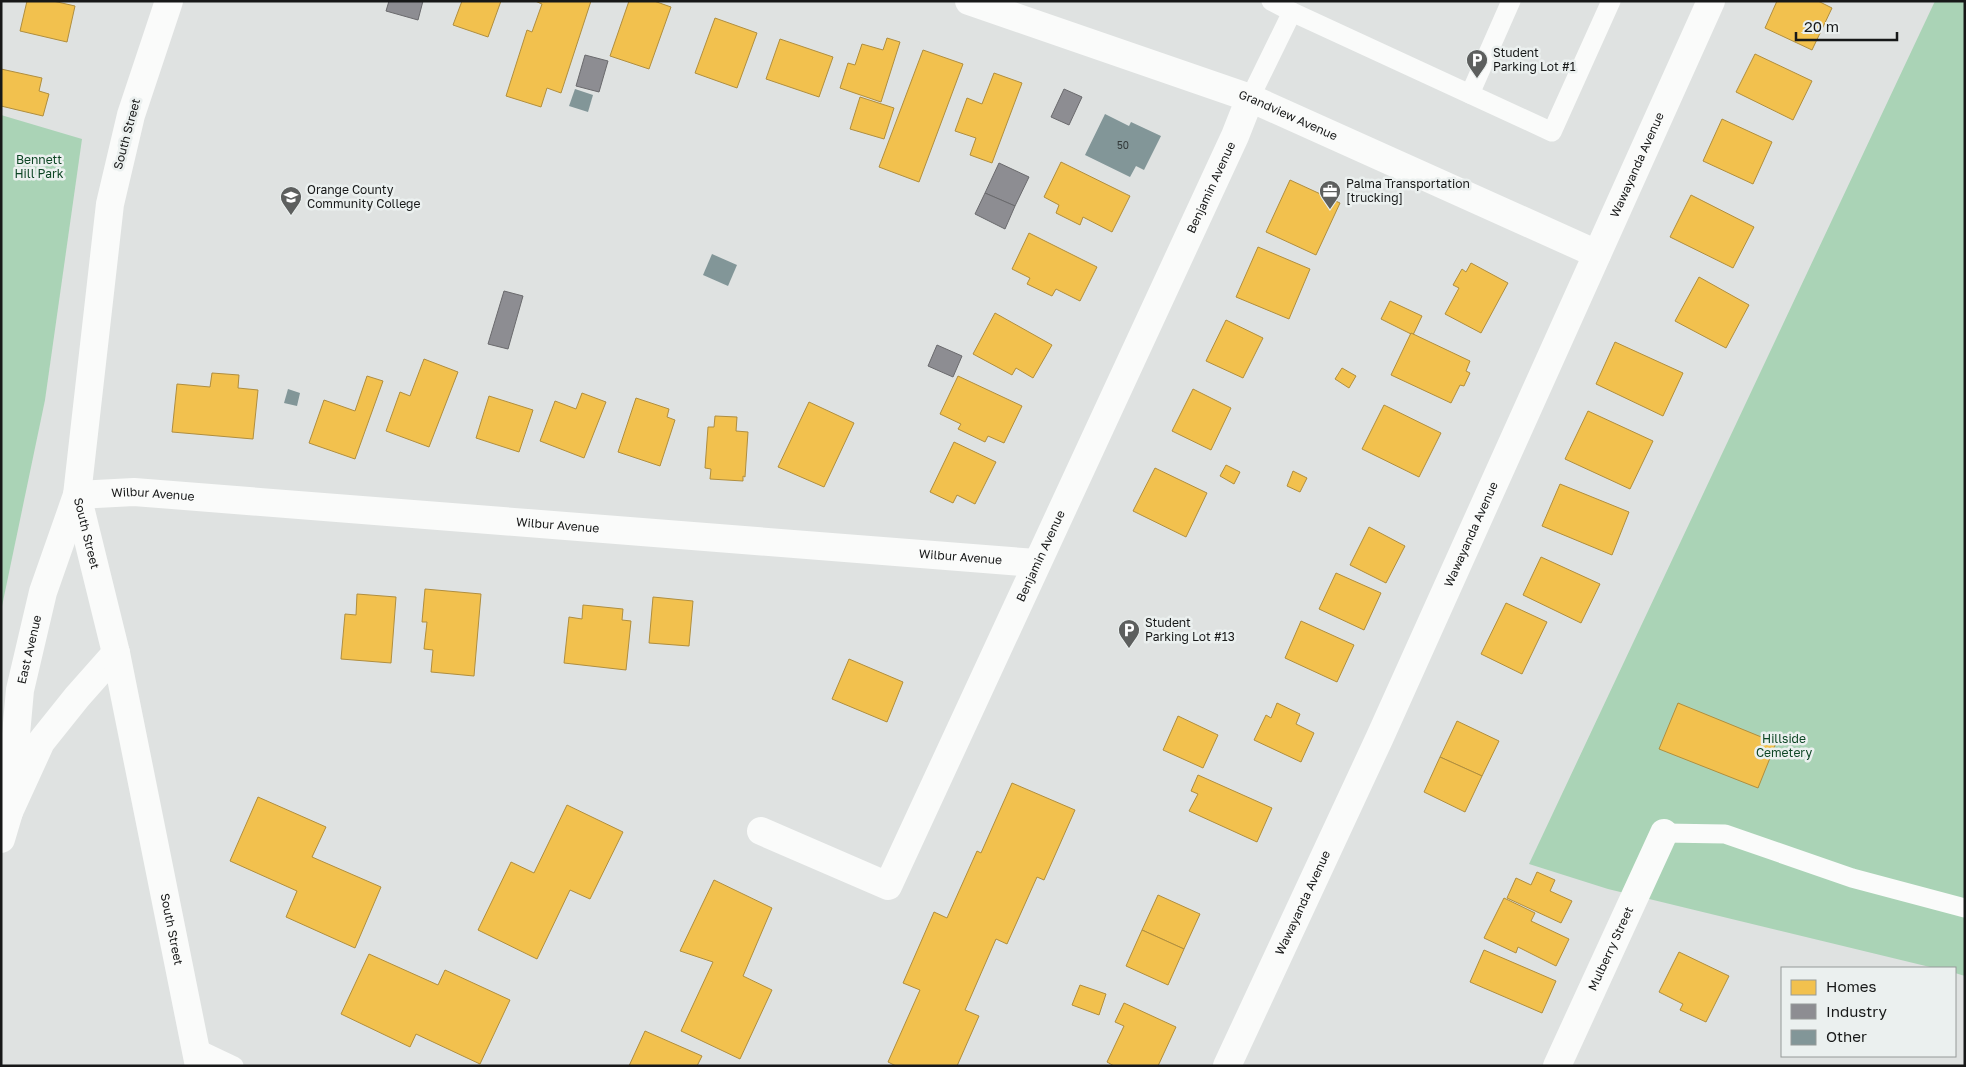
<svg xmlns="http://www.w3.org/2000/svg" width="1966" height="1067" viewBox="0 0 1966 1067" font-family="'Golos Text',sans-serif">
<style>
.green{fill:#aad3b6}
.homes{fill:#f2c14e;stroke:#b08e3e}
.industry{fill:#8d8d92;stroke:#6a6a6d}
.building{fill:#829698}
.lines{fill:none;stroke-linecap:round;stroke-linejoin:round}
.service{stroke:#fafbfa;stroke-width:19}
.minor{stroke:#fafbfa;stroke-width:28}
.tertiary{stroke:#fafbfa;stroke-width:28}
.labels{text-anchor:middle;stroke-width:5;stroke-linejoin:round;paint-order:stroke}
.number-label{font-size:10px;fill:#323838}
.poi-label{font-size:12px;fill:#171818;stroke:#ebf0ef;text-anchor:start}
.street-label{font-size:12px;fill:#171818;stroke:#ebf0ef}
.park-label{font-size:12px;fill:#0d4524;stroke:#ebf0ef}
</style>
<rect width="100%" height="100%" fill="#dfe2e1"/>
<g class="green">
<path d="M1935,1H1965V976L1955,973V968H1934L1608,889L1529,864Z"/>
<path d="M1,115L82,139L45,400L1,611Z"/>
</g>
<g class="homes">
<path d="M27,1H53L75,6L67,42L20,31Z"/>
<path d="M462,1H501L488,37L453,25Z"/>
<path d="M535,1H591L561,93L547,88L541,107L506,96L527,30L532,32L542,4Z"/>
<path d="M629,1H654L671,7L649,69L610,56Z"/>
<path d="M1777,1H1818L1832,8L1812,50L1765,28Z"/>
<path d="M715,18L757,33L737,88L695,73Z"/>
<path d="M887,38L900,42L881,102L840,88L848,63L855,65L862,44L883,50Z"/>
<path d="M780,39L833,57L819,97L766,79Z"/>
<path d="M923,50L963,64L919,182L879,167Z"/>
<path d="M1755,54L1812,81L1793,120L1736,92Z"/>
<path d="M1,69L42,78L39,91L49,94L43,116L1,106Z"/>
<path d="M994,73L1022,83L992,163L970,155L976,138L955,131L967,98L982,104Z"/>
<path d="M860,97L894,108L884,139L850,129Z"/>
<path d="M1722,119L1772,142L1753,184L1703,161Z"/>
<path d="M1061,162L1130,196L1112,232L1083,217L1080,225L1056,213L1059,205L1044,197Z"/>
<path d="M1290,180L1340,203L1316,255L1266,232Z"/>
<path d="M1691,195L1754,227L1733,268L1670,237Z"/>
<path d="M1029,233L1097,267L1080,301L1056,289L1052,296L1027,284L1030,278L1012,269Z"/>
<path d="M1258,247L1310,269L1289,319L1236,297Z"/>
<path d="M1471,263L1508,283L1481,333L1445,314L1459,288L1453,285L1462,269L1466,272Z"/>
<path d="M1699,277L1749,305L1726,348L1675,321Z"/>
<path d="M1390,301L1422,316L1413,335L1381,319Z"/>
<path d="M995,313L1052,345L1033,378L1016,368L1012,375L973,354Z"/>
<path d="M1226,320L1263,338L1243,378L1206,361Z"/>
<path d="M1411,333L1470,361L1466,371L1470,373L1464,386L1460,385L1451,403L1391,375Z"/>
<path d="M1615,342L1683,373L1663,416L1596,384Z"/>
<path d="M424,359L458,372L429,447L386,431L400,392L410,396Z"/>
<path d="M1342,368L1356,376L1349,388L1335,379Z"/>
<path d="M212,373L239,375L238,388L258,390L253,439L172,432L177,384L210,387Z"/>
<path d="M367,376L383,381L355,459L309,443L324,400L355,411Z"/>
<path d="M958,376L1022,406L1004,443L988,436L985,442L958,429L961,424L940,414Z"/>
<path d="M1193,389L1231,408L1211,450L1172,431Z"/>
<path d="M582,393L606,402L584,458L540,441L555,401L576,409Z"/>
<path d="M489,396L533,410L519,452L476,438Z"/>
<path d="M636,398L669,409L667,417L675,420L660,466L618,452Z"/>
<path d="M809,402L854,423L824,487L778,467Z"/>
<path d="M1384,405L1441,433L1419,477L1362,449Z"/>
<path d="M1588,411L1653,441L1630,489L1565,459Z"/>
<path d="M715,416L737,417L736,431L748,432L745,477L743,476V481L710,479L711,469L705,468L708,427H714Z"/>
<path d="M954,442L996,462L975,504L957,495L953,503L930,492Z"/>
<path d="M1226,465L1240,472L1234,484L1220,476Z"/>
<path d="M1155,468L1207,493L1186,537L1133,511Z"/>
<path d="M1293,471L1307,478L1300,492L1287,486Z"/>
<path d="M1560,484L1629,512L1612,555L1542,526Z"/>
<path d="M1369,527L1405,546L1386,583L1350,565Z"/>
<path d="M1541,557L1600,584L1581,623L1523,595Z"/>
<path d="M1336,573L1381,593L1364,630L1319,609Z"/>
<path d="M425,589L481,594L474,676L431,672L433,650L424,649L427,622H422Z"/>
<path d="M357,594L396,597L391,663L341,659L345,614L356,615Z"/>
<path d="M653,597L693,601L689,646L649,643Z"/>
<path d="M1506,603L1547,622L1522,674L1481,654Z"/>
<path d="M583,605L623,609L622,620L631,621L626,670L564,663L569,617L582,619Z"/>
<path d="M1301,621L1354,645L1337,682L1285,658Z"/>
<path d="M849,659L903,682L887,722L832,699Z"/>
<path d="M1277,703L1300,714L1296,724L1314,733L1301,762L1254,740L1266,715L1271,718Z"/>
<path d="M1678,703L1776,743L1758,788L1659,749Z"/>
<path d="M1178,716L1218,735L1203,768L1163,750Z"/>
<path d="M1457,721L1499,741L1482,776L1440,757Z"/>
<path d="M1440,757L1482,776L1465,812L1424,792Z"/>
<path d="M1198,775L1272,808L1257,842L1189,811L1198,794L1191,791Z"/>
<path d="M1012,783L1075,810L1044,880L1037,877L1007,944L996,939L965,1010L979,1016L957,1066H896L888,1062L920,990L903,983L934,912L947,918L977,851L981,853Z"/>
<path d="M258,797L326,827L312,857L381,887L355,948L286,917L297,891L230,861Z"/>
<path d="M567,805L623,832L590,899L570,890L537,959L478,930L511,862L534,873Z"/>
<path d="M1537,872L1555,880L1550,891L1572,901L1561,923L1507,898L1516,878L1531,885Z"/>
<path d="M714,880L772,908L743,976L772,990L740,1059L681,1031L713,962L680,951Z"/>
<path d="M1158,895L1200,914L1184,949L1142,930Z"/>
<path d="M1504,898L1535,913L1531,921L1569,939L1556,966L1518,947L1516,953L1484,938Z"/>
<path d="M1142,930L1184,949L1168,985L1126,966Z"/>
<path d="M1484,950L1556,981L1542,1013L1470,982Z"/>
<path d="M1679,952L1729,976L1706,1022L1680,1010L1683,1004L1659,992Z"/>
<path d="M369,954L438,985L445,970L510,1000L480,1064L416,1034L410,1047L341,1014Z"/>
<path d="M1080,985L1106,994L1099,1015L1072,1005Z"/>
<path d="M1124,1003L1176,1027L1158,1066H1114L1107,1062L1124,1026L1115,1022Z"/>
<path d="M645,1031L702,1056L697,1066H629Z"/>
</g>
<g class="industry">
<path d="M389,1H423L418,20L386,11Z"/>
<path d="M585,55L608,61L599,92L576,86Z"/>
<path d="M1064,89L1082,97L1069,125L1051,117Z"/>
<path d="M999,163L1029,177L1015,206L985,193Z"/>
<path d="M985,193L1015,206L1005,229L975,214Z"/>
<path d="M504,291L523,296L508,349L488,344Z"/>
<path d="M937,345L962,356L953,377L928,366Z"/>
</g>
<g class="building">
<path d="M575,89L593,95L588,112L569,106Z"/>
<path d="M1105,114L1129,126L1131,122L1161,136L1144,170L1136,166L1130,177L1085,155Z"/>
<path d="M712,254L737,265L728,286L703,275Z"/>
<path d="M288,389L300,393L297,406L284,403Z"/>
</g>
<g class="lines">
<g class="service">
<path d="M1292,12L1552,132L1611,1"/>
<path d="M1470,94L1511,1"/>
<path d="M1250,98L1292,12L1271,1"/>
<path d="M1664,833L1725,834L1852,878L1965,908"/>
<path d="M196,1048L234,1066"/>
</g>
<g class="minor">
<path id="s1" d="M969,1L1250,98L1597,254"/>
<path id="s2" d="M9,812L20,690L43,592L77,495L134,492L1036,563"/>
<path id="s3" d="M761,831L888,886L1235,136L1250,98"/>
<path d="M1,839L9,812L41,742L77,697L116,653"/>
<path id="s4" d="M1557,1066L1664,833"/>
</g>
<g class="tertiary">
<path id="s5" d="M169,1L131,115L110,204L77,495L116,653L199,1066"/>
<path id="s6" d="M1227,1066L1380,737L1711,1"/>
</g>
</g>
<defs>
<g id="parking-pin" transform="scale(1.125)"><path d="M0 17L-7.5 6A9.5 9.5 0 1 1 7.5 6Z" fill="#5d5f5e" stroke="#ebf0ef"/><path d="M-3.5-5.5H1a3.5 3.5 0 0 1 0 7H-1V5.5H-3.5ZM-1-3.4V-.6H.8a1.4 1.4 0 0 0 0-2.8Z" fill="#fff"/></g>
<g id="office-pin" transform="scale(1.125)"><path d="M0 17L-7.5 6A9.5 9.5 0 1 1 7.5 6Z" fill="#5d5f5e" stroke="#ebf0ef"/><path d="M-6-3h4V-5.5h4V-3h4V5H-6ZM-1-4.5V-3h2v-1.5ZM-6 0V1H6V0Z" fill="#fff"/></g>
<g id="university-pin" transform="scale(1.125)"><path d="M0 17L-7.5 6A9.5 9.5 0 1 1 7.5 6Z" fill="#5d5f5e" stroke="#ebf0ef"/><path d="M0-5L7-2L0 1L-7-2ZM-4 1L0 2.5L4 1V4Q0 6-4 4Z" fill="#fff"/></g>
</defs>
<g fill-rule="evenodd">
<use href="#parking-pin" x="1477" y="60"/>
<use href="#office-pin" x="1330" y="191"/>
<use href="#university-pin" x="291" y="197"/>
<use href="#parking-pin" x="1129" y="630"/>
</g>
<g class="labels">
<g class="number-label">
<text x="1123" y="149">50</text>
</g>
<g class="poi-label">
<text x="1493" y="57">Student<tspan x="1493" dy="14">Parking Lot #1</tspan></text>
<text x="1346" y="188">Palma Transportation<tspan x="1346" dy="14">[trucking]</tspan></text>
<text x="307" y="194">Orange County<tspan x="307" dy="14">Community College</tspan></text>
<text x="1145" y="627">Student<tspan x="1145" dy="14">Parking Lot #13</tspan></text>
</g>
<g class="street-label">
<text dy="4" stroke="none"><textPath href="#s1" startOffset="339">Grandview Avenue</textPath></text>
<text transform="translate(127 134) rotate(-75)" y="4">South Street</text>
<text dy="4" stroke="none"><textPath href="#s6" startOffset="990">Wawayanda Avenue</textPath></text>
<text dy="4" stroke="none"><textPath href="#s3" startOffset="908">Benjamin Avenue</textPath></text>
<text dy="4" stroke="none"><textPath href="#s2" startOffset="402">Wilbur Avenue</textPath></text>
<text dy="4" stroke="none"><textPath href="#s2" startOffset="808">Wilbur Avenue</textPath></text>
<text dy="4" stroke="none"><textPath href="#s5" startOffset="544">South Street</textPath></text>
<text dy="4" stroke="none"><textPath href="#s6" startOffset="585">Wawayanda Avenue</textPath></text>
<text dy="4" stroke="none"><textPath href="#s3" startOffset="502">Benjamin Avenue</textPath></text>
<text dy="4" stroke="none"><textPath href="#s2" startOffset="1212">Wilbur Avenue</textPath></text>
<text dy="4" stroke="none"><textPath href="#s2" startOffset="164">East Avenue</textPath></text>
<text dy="4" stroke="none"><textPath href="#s6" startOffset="180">Wawayanda Avenue</textPath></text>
<text dy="4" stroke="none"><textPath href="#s5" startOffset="949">South Street</textPath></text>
<text dy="4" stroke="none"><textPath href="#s4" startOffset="129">Mulberry Street</textPath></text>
</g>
<g class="park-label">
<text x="39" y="164">Bennett<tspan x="39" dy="14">Hill Park</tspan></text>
<text x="1784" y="743">Hillside<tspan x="1784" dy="14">Cemetery</tspan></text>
</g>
</g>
<rect width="1966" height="1067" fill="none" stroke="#171818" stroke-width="5"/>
<rect x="1781" y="967" width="175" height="90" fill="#ebf0ef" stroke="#969a99"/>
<rect x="1791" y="980" width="25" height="15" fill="#f2c14e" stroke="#969a99"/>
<text x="1826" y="992" font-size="15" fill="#171818">Homes</text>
<rect x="1791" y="1004" width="25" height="15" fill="#8d8d92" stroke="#969a99"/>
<text x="1826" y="1017" font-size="15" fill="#171818">Industry</text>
<rect x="1791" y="1030" width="25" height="15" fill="#829698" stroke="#969a99"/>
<text x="1826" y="1042" font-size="15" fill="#171818">Other</text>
<path d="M1796 32v8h101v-8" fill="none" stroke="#171818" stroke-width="2.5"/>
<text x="1804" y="32" font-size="15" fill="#171818" stroke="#ebf0ef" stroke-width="4" paint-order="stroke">20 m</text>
</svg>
